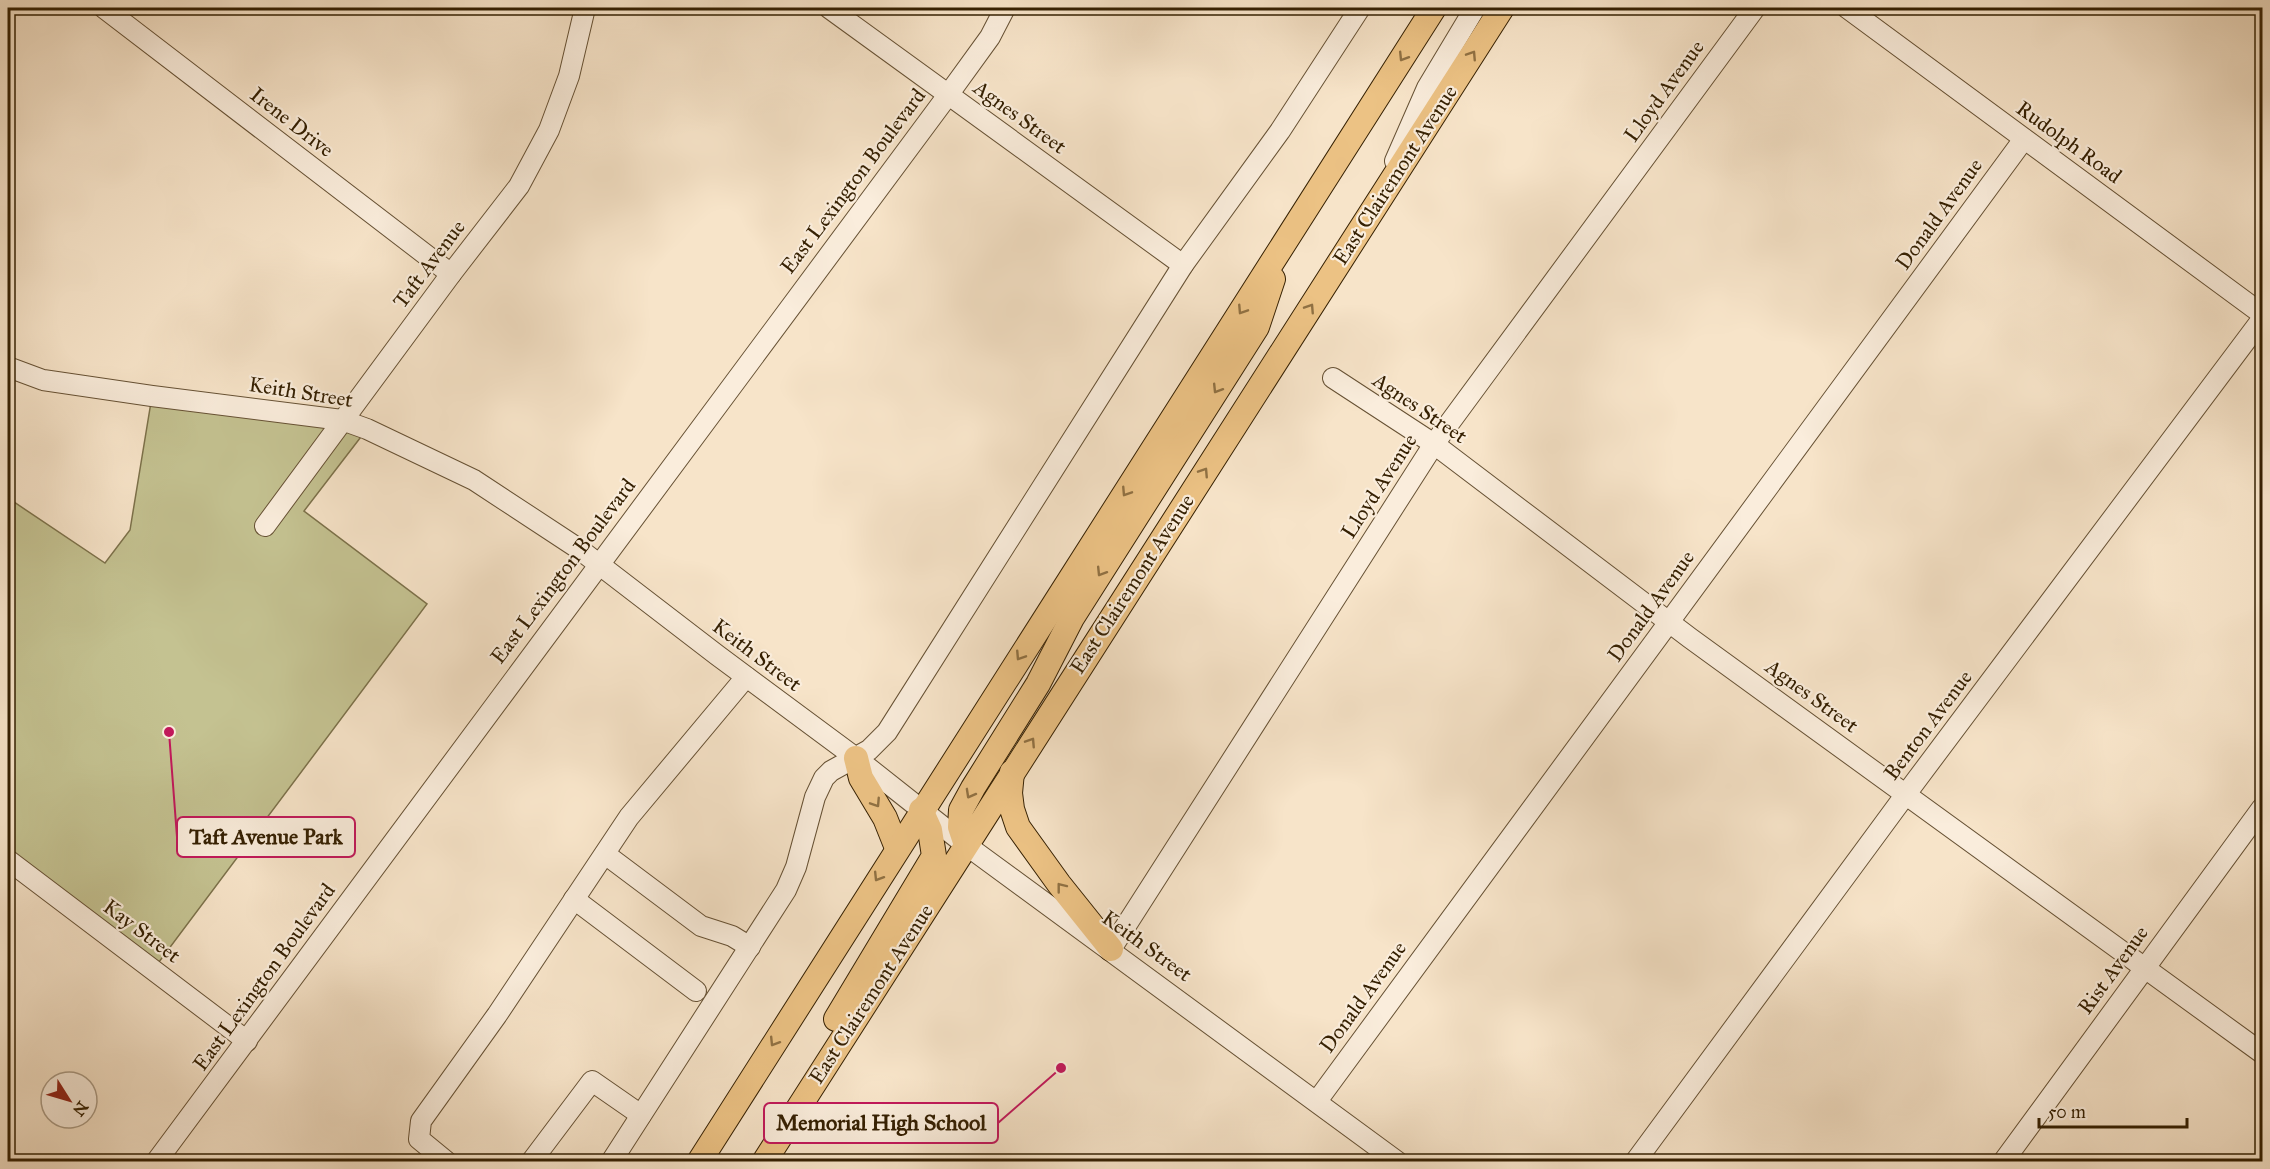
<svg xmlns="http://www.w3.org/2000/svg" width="2270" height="1169" viewBox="0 0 2270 1169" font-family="'IM FELL Great Primer',serif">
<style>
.green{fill:#c4c291;stroke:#7c714a;stroke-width:1.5}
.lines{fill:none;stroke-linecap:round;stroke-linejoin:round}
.minor-casing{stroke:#665134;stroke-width:22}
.major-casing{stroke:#352002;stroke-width:26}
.minor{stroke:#faeddc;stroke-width:20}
.major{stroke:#ecc284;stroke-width:24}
.oneway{stroke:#907143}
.labels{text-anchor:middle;stroke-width:4.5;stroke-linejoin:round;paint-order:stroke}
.street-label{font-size:21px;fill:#352002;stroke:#faeddc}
.leader{fill:none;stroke:#c2185b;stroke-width:2}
.callout-dot{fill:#c2185b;stroke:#faeddc;stroke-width:2}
.callout{fill:#faeddc;stroke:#c2185b;stroke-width:2}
.callout-label{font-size:22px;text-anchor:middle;font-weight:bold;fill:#352002}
</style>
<rect width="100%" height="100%" fill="#f7e4c9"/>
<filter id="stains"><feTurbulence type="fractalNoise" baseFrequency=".00333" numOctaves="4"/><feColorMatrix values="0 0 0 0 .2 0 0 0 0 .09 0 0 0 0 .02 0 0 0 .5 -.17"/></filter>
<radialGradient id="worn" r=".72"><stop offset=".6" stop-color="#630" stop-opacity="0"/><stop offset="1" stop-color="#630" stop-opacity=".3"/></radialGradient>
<path class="green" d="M152,396L367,429L304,511L427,604L153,970L8,860V498L105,563L130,530Z"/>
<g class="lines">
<g class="minor-casing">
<g id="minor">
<path d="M104,8L451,274"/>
<path d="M829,8L1183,265"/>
<path d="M1847,8L2262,314"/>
<path d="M1395,161L1427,88L1475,8"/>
<path d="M8,367L43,380L152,396L342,420L367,429L474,480L579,549L717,655L856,758L966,845L1398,1162"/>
<path d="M1333,378L1434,444L1690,638L2262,1053"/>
<path d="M265,526L451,274L519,186L549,130L569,76L585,8"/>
<path d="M605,854L701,926L732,936L750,947"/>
<path d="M8,860L247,1041"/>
<path d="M574,899L696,991"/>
<path d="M1111,949L1434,444L1755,8"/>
<path d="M1317,1101L2024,139"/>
<path d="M156,1162L948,95L990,37L1005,8"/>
<path d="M447,1162L419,1139L421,1121L497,1015L629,817L746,677"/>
<path d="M531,1162L592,1081L641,1115"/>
<path d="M611,1162L786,890L796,867L815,797L824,778L831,771L869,750L887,732L1183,265L1280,131L1360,8"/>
<path d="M1635,1162L1906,794L2262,319"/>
<path d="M2003,1162L2262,808"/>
</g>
</g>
<g class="major-casing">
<g id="major">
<path d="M856,758L861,778L885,818L897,848"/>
<path d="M1012,772L1010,793L1012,809L1018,827L1059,884L1111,949"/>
<path d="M966,845L960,827L961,810L973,788L1038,684L1072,618L1257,327L1273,279"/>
<path d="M836,1019L934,856L930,830L921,810"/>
<path d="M699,1162L1434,8"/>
<path d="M764,1162L1502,8"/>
</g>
</g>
<use href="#minor" class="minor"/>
<use href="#major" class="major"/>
</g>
<defs><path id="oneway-chevron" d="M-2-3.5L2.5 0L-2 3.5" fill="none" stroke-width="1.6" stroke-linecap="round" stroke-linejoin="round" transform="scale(1.5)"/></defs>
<g class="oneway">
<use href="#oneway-chevron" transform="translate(1472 55) rotate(-57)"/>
<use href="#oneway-chevron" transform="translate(1403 57) rotate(122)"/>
<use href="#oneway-chevron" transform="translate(1310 308) rotate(-57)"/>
<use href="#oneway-chevron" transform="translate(1242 310) rotate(123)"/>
<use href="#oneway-chevron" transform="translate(1217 389) rotate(122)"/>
<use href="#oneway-chevron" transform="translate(1204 472) rotate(-57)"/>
<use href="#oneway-chevron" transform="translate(1126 492) rotate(123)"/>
<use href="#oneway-chevron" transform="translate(1101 572) rotate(122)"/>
<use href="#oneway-chevron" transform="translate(1020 656) rotate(123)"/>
<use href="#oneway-chevron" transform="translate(1031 742) rotate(-57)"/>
<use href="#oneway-chevron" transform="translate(970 794) rotate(119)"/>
<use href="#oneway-chevron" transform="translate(876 803) rotate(57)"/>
<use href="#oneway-chevron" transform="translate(878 877) rotate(122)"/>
<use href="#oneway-chevron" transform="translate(1061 887) rotate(-128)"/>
<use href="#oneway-chevron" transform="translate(774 1042) rotate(122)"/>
</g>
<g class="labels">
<g class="street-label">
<text transform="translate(1664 91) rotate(-54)" y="7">Lloyd Avenue</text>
<text transform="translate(1020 117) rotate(36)" y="7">Agnes Street</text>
<text transform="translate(292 122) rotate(38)" y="7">Irene Drive</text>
<text transform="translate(2069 142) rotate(36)" y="7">Rudolph Road</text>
<text transform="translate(1395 175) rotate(-57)" y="7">East Clairemont Avenue</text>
<text transform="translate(853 181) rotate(-53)" y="7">East Lexington Boulevard</text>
<text transform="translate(1939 214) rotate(-54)" y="7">Donald Avenue</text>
<text transform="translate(429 264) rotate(-53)" y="7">Taft Avenue</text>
<text transform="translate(301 392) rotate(9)" y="7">Keith Street</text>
<text transform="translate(1420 408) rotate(34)" y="7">Agnes Street</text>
<text transform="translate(1379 486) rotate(-57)" y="7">Lloyd Avenue</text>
<text transform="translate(563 571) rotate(-53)" y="7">East Lexington Boulevard</text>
<text transform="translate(1132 584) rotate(-57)" y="7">East Clairemont Avenue</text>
<text transform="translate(1651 606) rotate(-54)" y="7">Donald Avenue</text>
<text transform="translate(757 655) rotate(37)" y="7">Keith Street</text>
<text transform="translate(1812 696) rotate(36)" y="7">Agnes Street</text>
<text transform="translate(1928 725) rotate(-53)" y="7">Benton Avenue</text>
<text transform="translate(142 931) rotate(37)" y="7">Kay Street</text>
<text transform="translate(1147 946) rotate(36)" y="7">Keith Street</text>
<text transform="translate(2113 970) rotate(-54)" y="7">Rist Avenue</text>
<text transform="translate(264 977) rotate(-54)" y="7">East Lexington Boulevard</text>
<text transform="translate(871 994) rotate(-57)" y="7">East Clairemont Avenue</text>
<text transform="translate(1363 997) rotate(-54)" y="7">Donald Avenue</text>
</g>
</g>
<path class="leader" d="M169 732L177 837M1061 1068L998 1123"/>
<g class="callout-dot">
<circle cx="169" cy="732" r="6"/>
<circle cx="1061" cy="1068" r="6"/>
</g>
<g class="callout">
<rect x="177" y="817" width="178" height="40" rx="6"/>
<rect x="764" y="1103" width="234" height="40" rx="6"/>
</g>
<g class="callout-label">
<text x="266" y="844">Taft Avenue Park</text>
<text x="881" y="1130">Memorial High School</text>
</g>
<rect width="2270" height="1169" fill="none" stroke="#f7e4c9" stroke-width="30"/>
<rect x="9" y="9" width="2252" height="1151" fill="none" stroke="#352002" stroke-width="3"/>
<rect x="15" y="15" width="2240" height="1139" fill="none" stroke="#352002" stroke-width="1.5"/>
<g transform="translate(69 1100) rotate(127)"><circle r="28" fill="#faeddc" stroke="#ab9b85" stroke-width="1.5"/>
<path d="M0-4.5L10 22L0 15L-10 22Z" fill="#8f2418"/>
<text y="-9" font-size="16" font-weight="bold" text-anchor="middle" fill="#352002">N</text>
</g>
<path d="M2039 1118v9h148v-9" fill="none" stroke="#352002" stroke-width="3"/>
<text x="2048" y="1118" font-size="18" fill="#352002" stroke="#faeddc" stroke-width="4.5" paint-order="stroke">50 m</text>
<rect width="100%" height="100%" filter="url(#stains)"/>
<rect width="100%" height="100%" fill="url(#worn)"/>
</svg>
